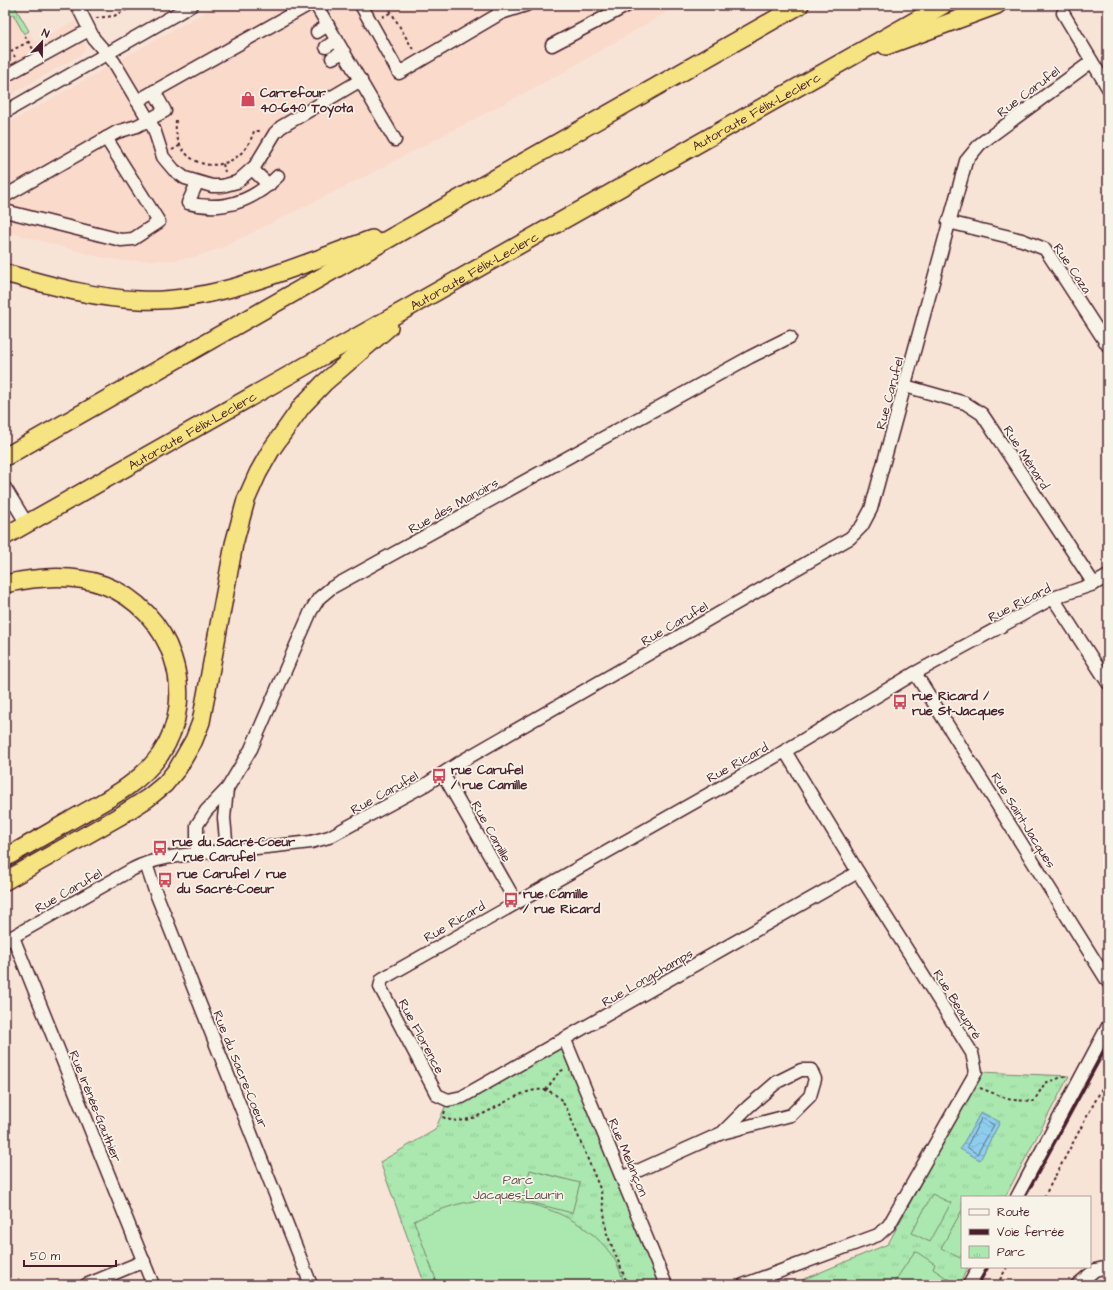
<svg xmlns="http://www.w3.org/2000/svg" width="1113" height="1290" viewBox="0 0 1113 1290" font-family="'Architects Daughter',sans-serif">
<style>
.built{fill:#f9dacb}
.park{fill:url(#park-tufts);stroke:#7a846d}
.pitch{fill:#aae8af;stroke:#7a846d}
.water{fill:url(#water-waves);stroke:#7288a0}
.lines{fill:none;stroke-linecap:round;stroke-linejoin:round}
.shore{stroke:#656579;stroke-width:1}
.minor-casing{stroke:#4a1f2b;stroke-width:15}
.highway-casing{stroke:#4a1f2b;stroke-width:20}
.path{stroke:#4a1f2b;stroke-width:2;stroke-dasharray:3 3;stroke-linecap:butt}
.minor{stroke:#f7f3e8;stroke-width:12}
.highway{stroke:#f6e381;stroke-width:17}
.rail{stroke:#4a1f2b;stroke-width:3}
.labels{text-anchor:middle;stroke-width:3.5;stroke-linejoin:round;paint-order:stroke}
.street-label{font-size:13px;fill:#4a1f2b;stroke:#f7f3e8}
.poi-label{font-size:13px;font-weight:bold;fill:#4a1f2b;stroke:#f7f3e8;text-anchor:start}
.park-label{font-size:13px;fill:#62514c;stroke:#f7f3e8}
</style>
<defs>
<pattern id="park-tufts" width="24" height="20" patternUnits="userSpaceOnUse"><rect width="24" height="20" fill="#aae8af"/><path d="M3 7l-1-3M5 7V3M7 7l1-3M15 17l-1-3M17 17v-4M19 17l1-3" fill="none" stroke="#94c797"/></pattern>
<pattern id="water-waves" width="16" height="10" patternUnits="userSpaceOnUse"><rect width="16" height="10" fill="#8dceee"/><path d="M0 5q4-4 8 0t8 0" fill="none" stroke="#7bb0cc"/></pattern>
</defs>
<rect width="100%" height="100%" fill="#f8e4d7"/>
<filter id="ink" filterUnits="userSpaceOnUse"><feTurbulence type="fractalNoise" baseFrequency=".025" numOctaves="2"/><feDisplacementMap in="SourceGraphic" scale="8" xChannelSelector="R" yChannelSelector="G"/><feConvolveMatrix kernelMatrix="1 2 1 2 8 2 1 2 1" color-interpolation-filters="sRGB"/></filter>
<g filter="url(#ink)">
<g class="built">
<path d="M5,5H14L35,42L75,21L85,44V49L82,54L5,98Z"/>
<path d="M217,5H679L562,73L360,179L221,248L195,257L174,260L124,261L95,256L5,231V125Z"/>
</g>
<g class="park">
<path d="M5,5H14L29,31L24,34L13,14L5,18Z"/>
<path d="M565,1040L666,1285H425L380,1162L435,1130L448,1100Z"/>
<path d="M980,1072L1069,1076L1005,1197H962V1267H968L959,1285H805L802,1280L888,1244Z"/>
</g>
<g class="pitch">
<path d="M530,1170L580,1183L572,1213L522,1200Z"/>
<path d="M932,1194L951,1203L930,1242L912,1233Z"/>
<path d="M498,1199C542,1203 584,1218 611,1254C618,1263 621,1275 625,1285H438L414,1221C444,1207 464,1200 498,1199Z"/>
<path d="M962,1210V1253L960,1258L941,1248Z"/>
<path d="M915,1251L935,1264L933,1269L954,1283L953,1285L893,1284Z"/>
</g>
<path class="water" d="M981,1112L1000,1122L980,1160L960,1149Z"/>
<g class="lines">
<path class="shore" d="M982,1118L994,1125L977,1154L967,1147Z"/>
<g class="minor-casing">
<g id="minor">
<path d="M77,5L94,39L114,62L154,129L163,157L174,170L185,178L212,186H222L237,182L255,166L275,133L281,127L361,80"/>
<path d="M316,5L395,140"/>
<path d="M361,5L399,73L501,13L497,5"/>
<path d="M501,13L526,5"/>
<path d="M1063,13L1108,88"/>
<path d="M317,32L328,25"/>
<path d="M552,45L628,5"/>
<path d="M326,47L337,40"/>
<path d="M332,58L344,52"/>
<path d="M5,76L89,30"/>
<path d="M137,101L308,5"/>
<path d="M5,112L192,5"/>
<path d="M252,169L269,185"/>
<path d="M197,183L188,203C223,212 253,201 278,176"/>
<path d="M5,196L117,132L137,126L165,111L154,91"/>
<path d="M5,211L121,240L133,239L159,222L106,138"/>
<path d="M948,222L1022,240L1045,249L1108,346"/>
<path d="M905,386L965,403L982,414L1094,584"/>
<path d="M5,488L27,524"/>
<path d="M1053,598L1108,683"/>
<path d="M915,673L1108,982"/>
<path d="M443,774L516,902"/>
<path d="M227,851L224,818L227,789"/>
<path d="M197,854V825L206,811L227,789L251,749L311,611L319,598L331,588L750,357L790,337"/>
<path d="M146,864L154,888L311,1285"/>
<path d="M858,872L462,1097L448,1100L437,1095L380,987L382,979L785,751L915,673L1053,598L1094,584L1108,576"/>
<path d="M13,937L153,1285"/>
<path d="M5,941L133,869C158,856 186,855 213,852C246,849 278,846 311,842L329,837L425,785L462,761L850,538L862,526L871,509L966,161L980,144L1091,62"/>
<path d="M565,1040L666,1285"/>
<path d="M622,1178L722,1133L748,1107L777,1082L801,1070H811L815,1079L810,1096L791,1115L722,1133"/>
<path d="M1017,1197L1108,1026"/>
<path d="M86,1285L144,1261"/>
<path d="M743,1285L878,1235L889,1225L976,1072L972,1053L858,872L785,751"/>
<path d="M969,1285L979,1267"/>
<path d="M1077,1285L1095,1270L1108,1267"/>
</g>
</g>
<g class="highway-casing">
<g id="highway">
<path d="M886,46L997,5"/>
<path d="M5,273C49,285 93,298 139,300C215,304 301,264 372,239"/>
<path d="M5,457L800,5"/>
<path id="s1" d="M5,536L943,5"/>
<path d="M5,584C36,577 73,574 104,585C171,610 201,695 160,755C139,784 108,799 78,816C54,830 29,844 5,858"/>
<path d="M5,881L120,816L148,798L165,784L178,768L194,740L201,722L234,544L246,500L258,473L271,450L302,406L324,383L389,327"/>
</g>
</g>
<g class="path">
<path d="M387,5L414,51"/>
<path d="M382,17L392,12"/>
<path d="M96,18L114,16L136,5"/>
<path d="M25,36L33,49"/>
<path d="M11,50L15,57"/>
<path d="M5,54L28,42"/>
<path d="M176,120C171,173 239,182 254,131H262"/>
<path d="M172,150L181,145"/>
<path d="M223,164L225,172"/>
<path d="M1104,1014L1108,1006"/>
<path d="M980,1088L1011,1100L1034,1101L1045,1083L1068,1075"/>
<path d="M546,1090L559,1072L565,1069"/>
<path d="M445,1111L443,1117C479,1137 527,1068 558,1097C562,1100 564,1105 567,1109L601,1191L607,1234L628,1285"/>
<path d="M1044,1197L1108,1077"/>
<path d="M997,1285L1007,1267"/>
</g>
<use href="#minor" class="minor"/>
<use href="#highway" class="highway"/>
<g class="rail">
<path d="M1025,1197L1108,1044"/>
<path d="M978,1285L988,1267"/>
</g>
</g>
</g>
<defs>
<g id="shop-bare" transform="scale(1.2)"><path d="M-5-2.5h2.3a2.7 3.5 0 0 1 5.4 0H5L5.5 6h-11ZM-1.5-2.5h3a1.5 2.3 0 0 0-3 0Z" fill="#d1495b" stroke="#f7f3e8" stroke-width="2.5" paint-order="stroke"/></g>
<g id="bus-bare" transform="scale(1.2)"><path d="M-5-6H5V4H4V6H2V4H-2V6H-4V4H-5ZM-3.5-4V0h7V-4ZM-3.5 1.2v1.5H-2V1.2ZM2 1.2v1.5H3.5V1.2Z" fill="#d1495b" stroke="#f7f3e8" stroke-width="2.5" paint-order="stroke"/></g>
</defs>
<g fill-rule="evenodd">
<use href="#shop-bare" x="248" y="99"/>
<use href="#bus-bare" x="900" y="702"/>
<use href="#bus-bare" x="439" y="776"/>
<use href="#bus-bare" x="160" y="848"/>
<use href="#bus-bare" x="165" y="880"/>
<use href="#bus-bare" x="511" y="900"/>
</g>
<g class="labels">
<g class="street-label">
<text transform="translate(1028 91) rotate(-37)" y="5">Rue Carufel</text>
<text dy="5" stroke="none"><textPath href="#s1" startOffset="863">Autoroute Félix-Leclerc</textPath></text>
<text transform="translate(1073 268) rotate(56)" y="5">Rue Caza</text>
<text dy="5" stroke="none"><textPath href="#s1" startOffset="539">Autoroute Félix-Leclerc</textPath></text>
<text transform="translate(889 393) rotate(-75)" y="5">Rue Carufel</text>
<text dy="5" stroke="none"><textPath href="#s1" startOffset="215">Autoroute Félix-Leclerc</textPath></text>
<text transform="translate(1027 457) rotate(57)" y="5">Rue Ménard</text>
<text transform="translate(453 505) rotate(-29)" y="5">Rue des Manoirs</text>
<text transform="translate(1019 602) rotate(-27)" y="5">Rue Ricard</text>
<text transform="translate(674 623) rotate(-30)" y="5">Rue Carufel</text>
<text transform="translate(737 762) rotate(-29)" y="5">Rue Ricard</text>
<text transform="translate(384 792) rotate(-29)" y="5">Rue Carufel</text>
<text transform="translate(1024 820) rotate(58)" y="5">Rue Saint-Jacques</text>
<text transform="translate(492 831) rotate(61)" y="5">Rue Camille</text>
<text transform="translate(68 890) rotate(-30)" y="5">Rue Carufel</text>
<text transform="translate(454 921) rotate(-30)" y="5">Rue Ricard</text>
<text transform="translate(647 977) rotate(-30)" y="5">Rue Longchamps</text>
<text transform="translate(958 1004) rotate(58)" y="5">Rue Beaupré</text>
<text transform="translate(422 1036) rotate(62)" y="5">Rue Florence</text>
<text transform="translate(241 1069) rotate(68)" y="5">Rue du Sacre-Coeur</text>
<text transform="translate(96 1106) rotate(68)" y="5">Rue Irénée-Gauthier</text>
<text transform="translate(629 1157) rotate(67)" y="5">Rue Melançon</text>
</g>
<g class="poi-label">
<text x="260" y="97">Carrefour<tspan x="260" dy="15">40-640 Toyota</tspan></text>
<text x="912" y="700">rue Ricard /<tspan x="912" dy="15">rue St-Jacques</tspan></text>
<text x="451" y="774">rue Carufel<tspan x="451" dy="15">/ rue Camille</tspan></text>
<text x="172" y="846">rue du Sacré-Coeur<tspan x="172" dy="15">/ rue Carufel</tspan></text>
<text x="177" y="878">rue Carufel / rue<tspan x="177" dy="15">du Sacré-Coeur</tspan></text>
<text x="523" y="898">rue Camille<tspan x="523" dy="15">/ rue Ricard</tspan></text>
</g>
<g class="park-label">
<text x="518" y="1184">Parc<tspan x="518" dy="15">Jacques-Laurin</tspan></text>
</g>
</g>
<rect width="1113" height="1290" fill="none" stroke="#f7f3e8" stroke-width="20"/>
<rect x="10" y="10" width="1093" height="1270" fill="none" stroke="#4a1f2b" stroke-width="1.5" filter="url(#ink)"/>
<rect x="961" y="1196" width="130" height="72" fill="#f7f3e8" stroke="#b29e9c"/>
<rect x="969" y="1209" width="20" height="6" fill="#f7f3e8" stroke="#b29e9c"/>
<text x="997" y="1216" font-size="12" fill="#4a1f2b">Route</text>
<rect x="969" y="1229" width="20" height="6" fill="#4a1f2b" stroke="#b29e9c"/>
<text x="997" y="1236" font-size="12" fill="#4a1f2b">Voie ferrée</text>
<rect x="969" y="1246" width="20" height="12" fill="url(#park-tufts)" stroke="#b29e9c"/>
<text x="997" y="1256" font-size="12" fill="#4a1f2b">Parc</text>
<g transform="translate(42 42) rotate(22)" stroke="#f7f3e8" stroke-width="3" paint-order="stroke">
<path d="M0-3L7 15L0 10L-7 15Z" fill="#4a1f2b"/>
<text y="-6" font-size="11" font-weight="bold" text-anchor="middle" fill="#4a1f2b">N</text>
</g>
<path d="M24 1260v6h92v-6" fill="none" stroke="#4a1f2b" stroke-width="2"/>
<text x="30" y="1260" font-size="12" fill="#4a1f2b" stroke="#f7f3e8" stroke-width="3" paint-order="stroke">50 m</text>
</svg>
